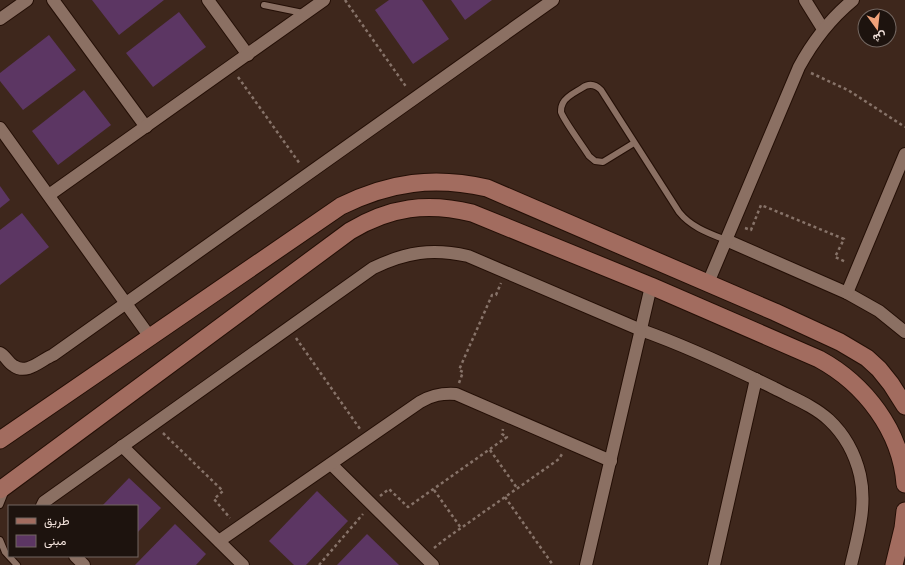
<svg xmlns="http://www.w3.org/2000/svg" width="905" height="565" viewBox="0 0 905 565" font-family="Raleway,Vazirmatn,sans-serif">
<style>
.building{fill:#5c3663}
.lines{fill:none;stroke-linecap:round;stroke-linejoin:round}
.lane-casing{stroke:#240f06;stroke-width:8}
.street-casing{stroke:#240f06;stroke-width:14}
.secondary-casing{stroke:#240f06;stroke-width:19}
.path{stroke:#877369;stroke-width:2.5;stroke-dasharray:3 3;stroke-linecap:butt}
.lane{stroke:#8b7063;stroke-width:6}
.street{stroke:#8b7063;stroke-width:12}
.secondary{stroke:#a26c5f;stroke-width:17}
</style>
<rect width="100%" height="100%" fill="#3e271c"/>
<g class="building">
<path d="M92,0H164L119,35Z"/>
<path d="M389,0H422L449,39L413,64L375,10Z"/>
<path d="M451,0H492L465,20Z"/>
<path d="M179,12L206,47L153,87L126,53Z"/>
<path d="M49,35L76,70L23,110L0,81V73Z"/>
<path d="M84,90L111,125L58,165L32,131Z"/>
<path d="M0,186L10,200L0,208Z"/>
<path d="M22,213L49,247L0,285V230Z"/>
<path d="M129,478L161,508L137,533V506H102Z"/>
<path d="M317,491L348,521L306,565H294L269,541Z"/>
<path d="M175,524L206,554L196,565H135Z"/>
<path d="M367,534L399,565H337Z"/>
</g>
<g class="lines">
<g class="lane-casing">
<g id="lane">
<path d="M264,5L303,13"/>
<path d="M634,143L603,162L595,161L589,156C583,146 564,121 561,112C561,109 561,106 563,103C566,96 576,92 582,88C589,83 595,84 601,90L679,212C691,227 708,233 726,240"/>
<path d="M0,505L6,490"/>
<path d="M0,540L5,552L17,565"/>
</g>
</g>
<g class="street-casing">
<g id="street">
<path d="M53,0L146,127"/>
<path d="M208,0L248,55"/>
<path d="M805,0L823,29"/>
<path d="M0,19L27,0"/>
<path d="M0,128L150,337"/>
<path d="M49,195L324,0"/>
<path d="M726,240L847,293L879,311L905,332"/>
<path d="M708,283L799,67C813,41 830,19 853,0"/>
<path d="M847,293L905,154"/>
<path d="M0,353C6,356 8,363 14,366C27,375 41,360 53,355L553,0"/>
<path d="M122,446L243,565"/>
<path d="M331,464L433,565"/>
<path d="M42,506L44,502L373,268C406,252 432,248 468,256L641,330C686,346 731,367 774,388C793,398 814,406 829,420C845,435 855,454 860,475C867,506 858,535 851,565"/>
<path d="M219,541L420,402C432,395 442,393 456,394L611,461"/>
<path d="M75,556L84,565"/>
<path d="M586,565L651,286"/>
<path d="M714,565L756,379"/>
</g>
</g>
<g class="secondary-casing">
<g id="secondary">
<path d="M0,440L341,206C390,182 434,176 487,188L775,312L840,342L867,358L879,369L891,384L905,406"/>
<path d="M0,490L350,231C390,207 427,202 472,213L651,286L819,359C865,384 901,431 905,484"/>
<path d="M894,565L903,528L905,511"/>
</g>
</g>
<g class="path">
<path d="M345,0L407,88"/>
<path d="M811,73L848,90L905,127"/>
<path d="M238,77L300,164"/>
<path d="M745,228L751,230L761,205L844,239L835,257L846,262"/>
<path d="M296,338L360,429"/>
<path d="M459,383L463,372L459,370L492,295H496L501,283"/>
<path d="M163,433L223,491L214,499L230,518"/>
<path d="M490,450L517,488"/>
<path d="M434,490L461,528"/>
<path d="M380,496L389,489L408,507L507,437L502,434L503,429"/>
<path d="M505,497L553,565"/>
<path d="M434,548L444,540L559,459L562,454"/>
<path d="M319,565L363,514"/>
</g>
<use href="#lane" class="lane"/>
<use href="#street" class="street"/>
<use href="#secondary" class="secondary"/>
</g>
<rect x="8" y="505" width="130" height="52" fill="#1d130e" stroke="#736761"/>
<rect x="16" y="518" width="20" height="6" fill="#a26c5f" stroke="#736761"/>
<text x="44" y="525" font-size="12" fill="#f4e4dd">طريق</text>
<rect x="16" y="535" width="20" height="12" fill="#5c3663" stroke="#736761"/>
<text x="44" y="545" font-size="12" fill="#f4e4dd">مبنى</text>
<g transform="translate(877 28) rotate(165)"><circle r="19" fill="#1d130e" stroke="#736761"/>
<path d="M0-3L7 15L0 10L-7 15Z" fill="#f0a27a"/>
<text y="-6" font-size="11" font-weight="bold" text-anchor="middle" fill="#f4e4dd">ش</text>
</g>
</svg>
